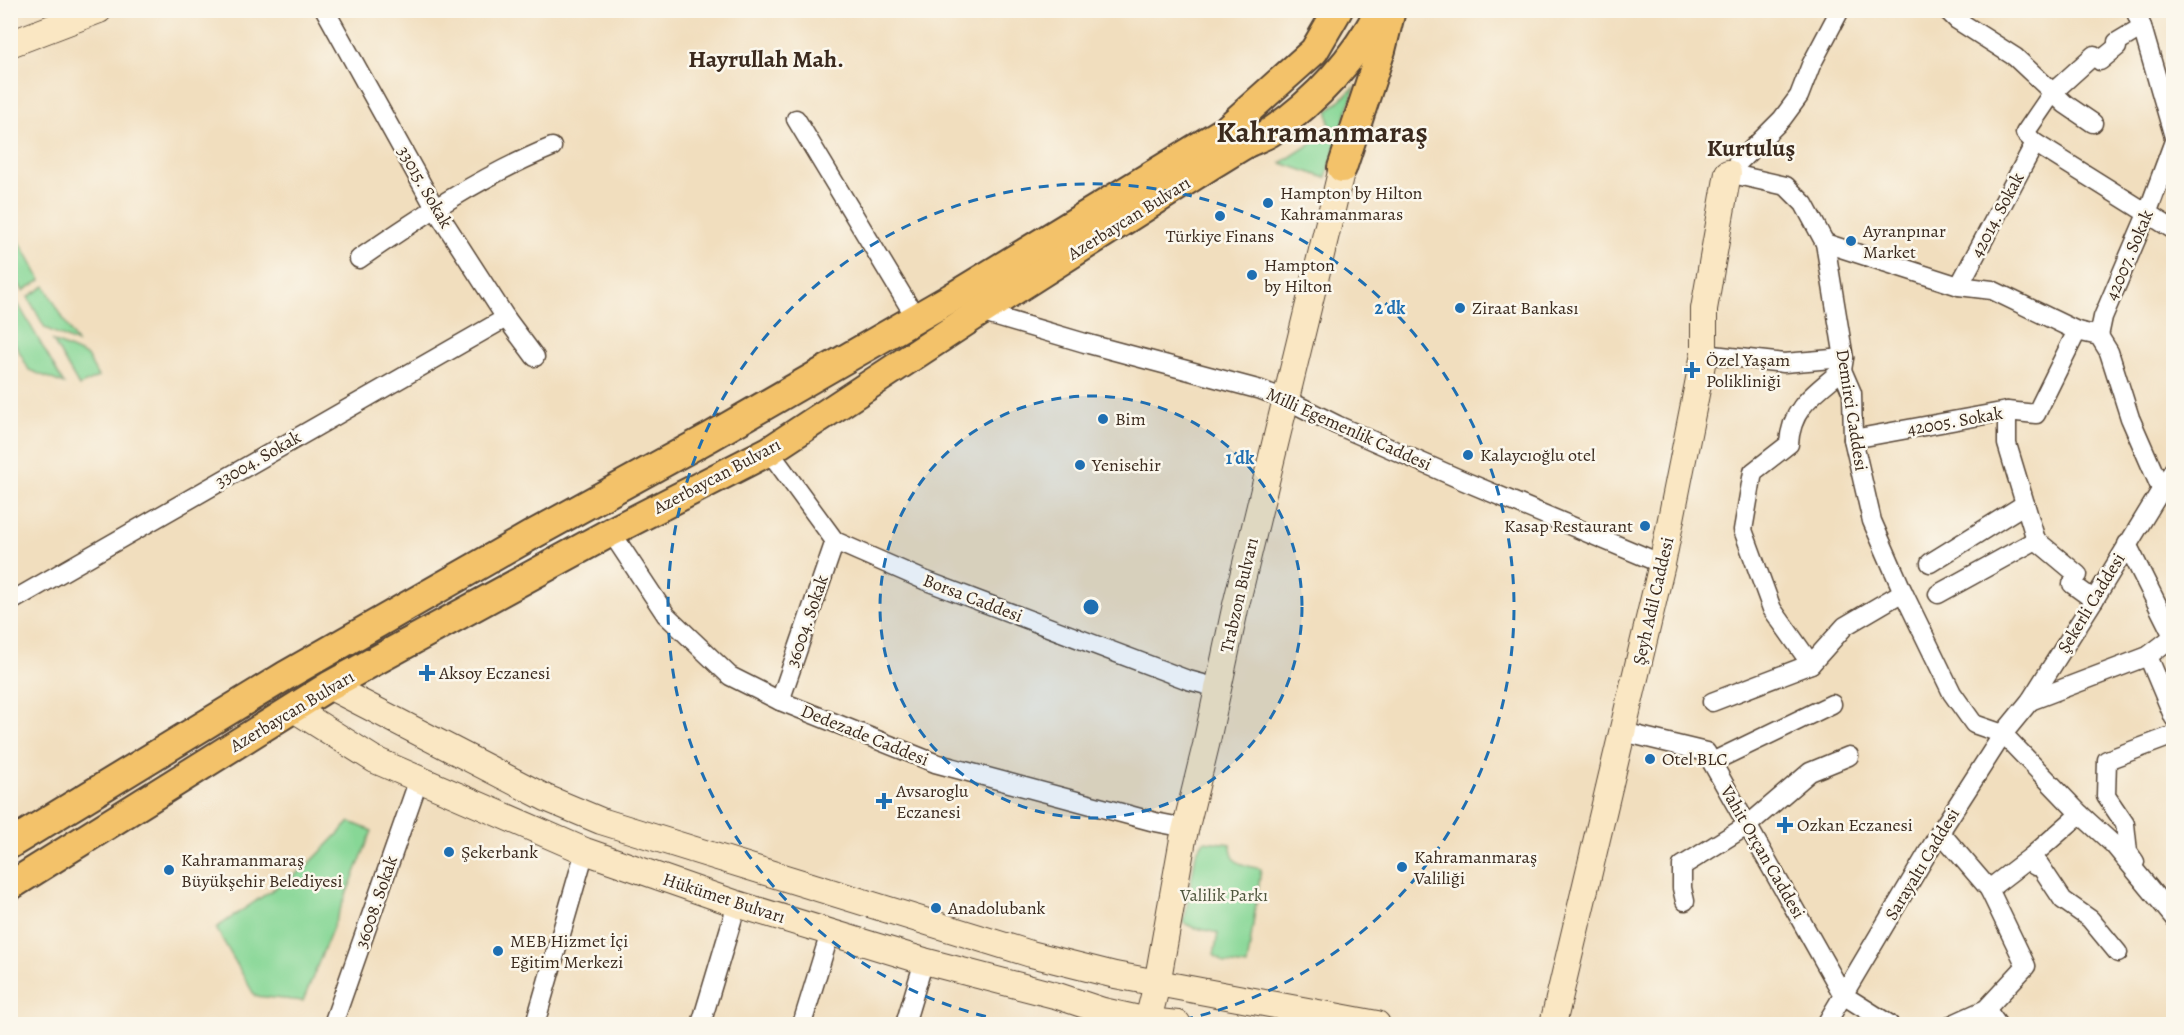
<svg xmlns="http://www.w3.org/2000/svg" width="2184" height="1035" viewBox="0 0 2184 1035" font-family="Alegreya,serif">
<style>
.green{fill:#87d796;stroke:#61805a;stroke-width:1.5}
.lines{fill:none;stroke-linecap:round;stroke-linejoin:round}
.street-casing{stroke:#564536;stroke-width:21}
.secondary-casing{stroke:#564536;stroke-width:28}
.primary-casing{stroke:#564536;stroke-width:32}
.street{stroke:#fff;stroke-width:18}
.secondary{stroke:#fae7c3;stroke-width:26}
.primary{stroke:#f3c26a;stroke-width:28}
.ring{fill:none;stroke:#1f6fb2;stroke-width:3;stroke-dasharray:10 8}
.poi-dot{fill:#1f6fb2;stroke:#fbf7ec;stroke-width:2}
.labels{text-anchor:middle;stroke-width:5;stroke-linejoin:round;paint-order:stroke}
.street-label{font-size:18px;fill:#3b2a1e;stroke:#fbf7ec}
.poi-label{font-size:18px;fill:#3b2a1e;stroke:#fbf7ec;text-anchor:start}
.park-label{font-size:18px;fill:#4e553c;stroke:#fbf7ec}
.district-label{font-size:24px;font-weight:bold;fill:#3b2a1e;stroke:#fbf7ec}
.town-label{font-size:30px;font-weight:bold;fill:#3b2a1e;stroke:#fbf7ec}
.centre{fill:#1f6fb2;stroke:#fbf7ec;stroke-width:3}
.ring-label{font-size:18px;text-anchor:middle;font-weight:bold;fill:#1f6fb2;stroke:#fbf7ec;stroke-width:5;stroke-linejoin:round;paint-order:stroke}
</style>
<rect width="100%" height="100%" fill="#fbf7ec"/>
<filter id="ink" filterUnits="userSpaceOnUse"><feTurbulence type="fractalNoise" baseFrequency=".0167" numOctaves="2"/><feDisplacementMap in="SourceGraphic" scale="12" xChannelSelector="R" yChannelSelector="G"/><feConvolveMatrix kernelMatrix="1 2 1 2 8 2 1 2 1" color-interpolation-filters="sRGB"/></filter>
<filter id="wash" filterUnits="userSpaceOnUse"><feTurbulence type="fractalNoise" baseFrequency=".008" numOctaves="4" result="noise"/><feDisplacementMap in="SourceGraphic" scale="24" xChannelSelector="R" yChannelSelector="G"/><feGaussianBlur stdDeviation="1.35" result="paint"/><feColorMatrix in="noise" values="0 0 0 0 0 0 0 0 0 0 0 0 0 0 0 0 0 1.4 0 .05"/><feComposite in="paint" operator="in"/></filter>
<g filter="url(#wash)">
<rect width="100%" height="100%" fill="#f1debe"/>
<g class="green">
<path d="M1355,87L1326,178L1281,163L1330,131L1328,111Z"/>
<path d="M11,226L41,280L23,291L11,270Z"/>
<path d="M45,286L77,343L45,328L28,297Z"/>
<path d="M17,302L64,384L29,370L11,336V305Z"/>
<path d="M53,341L87,356L98,377L79,386Z"/>
<path d="M350,822L372,831L303,1001L255,996L216,928L306,867Z"/>
<path d="M1204,841L1231,844C1231,866 1242,864 1261,869L1247,966L1224,963L1214,955L1218,933L1192,927L1184,923L1196,853Z"/>
</g>
</g>
<g filter="url(#ink)">
<g class="lines">
<g class="street-casing">
<g id="street">
<path d="M325,10L435,208L506,318L535,357"/>
<path d="M1947,10L1957,20L2015,57L2065,104L2093,123"/>
<path d="M2135,10L2142,27L2174,137"/>
<path d="M2142,27L2117,42V47L2100,61L2094,55L2053,92L2025,133L2035,143L2174,230"/>
<path d="M796,119L916,318"/>
<path d="M1728,173L1786,186L1804,204L1825,243L1844,358L1842,370L1852,393L1853,439L1872,521L1903,592L1952,693L1974,724L2003,734L2080,814L2114,845L2174,918"/>
<path d="M1728,173L1782,119L1799,96L1811,65L1840,10"/>
<path d="M1825,243L1959,286L1992,290L2077,331L2099,336L2109,352L2130,418L2161,489"/>
<path d="M359,259C420,217 483,175 552,147"/>
<path d="M1959,286L2035,143"/>
<path d="M980,312L1085,343L1261,390L1285,399L1337,425L1464,481L1662,564"/>
<path d="M2099,336L2103,317L2147,214L2174,141"/>
<path d="M1704,354L1784,363L1844,358"/>
<path d="M2007,411V444L2036,540L2078,575L2072,584L2094,600"/>
<path d="M1853,439L2007,411L2036,414L2077,331"/>
<path d="M769,451L835,541L924,580L1188,680L1218,688"/>
<path d="M611,532L666,615L730,676L780,701L935,763L1155,822L1186,828"/>
<path d="M2127,544L2173,636"/>
<path d="M1930,563L2025,504"/>
<path d="M1938,594L2036,540"/>
<path d="M10,602L506,318"/>
<path d="M2148,656L2174,718"/>
<path d="M1811,664L1772,609L1743,530L1753,472L1789,444C1791,406 1816,393 1842,370"/>
<path d="M780,701L835,541"/>
<path d="M2030,701L2148,656L2174,636"/>
<path d="M1712,702L1811,664L1845,626L1903,592"/>
<path d="M1623,732L1706,752L1843,995L1889,1024"/>
<path d="M1712,762L1832,704"/>
<path d="M1940,832L1989,889L2026,966L1986,1009L1953,1024"/>
<path d="M2032,856L2031,860L2035,866L2039,864L2063,900L2090,919L2118,953"/>
<path d="M2135,862L2128,852L2125,824L2106,796L2107,760L2174,735"/>
<path d="M1989,889L2032,856L2080,814"/>
<path d="M1685,901L1682,888V866L1748,825L1810,772L1849,756"/>
<path d="M1986,1009L1997,1024"/>
<path d="M333,1024L419,779"/>
<path d="M535,1024L585,851"/>
<path d="M701,1024L737,904"/>
<path d="M802,1024L830,933"/>
<path d="M905,1024L924,961"/>
<path d="M1826,1024L1940,832L2003,734L2030,701L2094,600L2174,469"/>
</g>
</g>
<g class="secondary-casing">
<g id="secondary">
<path d="M10,44L99,10"/>
<path d="M329,686L546,798L601,821L1031,954L1115,975L1377,1024"/>
<path d="M294,709L375,760L585,851L737,904L924,961L1058,996L1103,1011L1148,1021L1178,1024"/>
<path d="M1147,1024L1157,984L1183,839L1206,745L1235,609L1342,168"/>
<path d="M1553,1024L1662,564L1704,354V309L1728,173"/>
</g>
</g>
<g class="primary-casing">
<g id="primary">
<path d="M1342,168L1381,50L1391,10"/>
<path d="M10,844L285,676L530,536L710,437L951,298L1226,130L1314,51L1338,10"/>
<path d="M10,886L329,686L611,532L769,451L980,312L1211,165C1223,158 1235,150 1247,143C1255,139 1265,136 1272,131C1317,100 1354,59 1380,10"/>
</g>
</g>
<use href="#street" class="street"/>
<use href="#secondary" class="secondary"/>
<use href="#primary" class="primary"/>
</g>
</g>
<circle cx="1091" cy="607" r="211" fill="#1f6fb2" fill-opacity=".12"/>
<g class="ring">
<circle cx="1091" cy="607" r="211"/>
<path d="M1021 1024A423 423 0 1 1 1161 1024"/>
</g>
<g class="poi-dot">
<circle cx="1268" cy="203" r="6"/>
<circle cx="1220" cy="216" r="6"/>
<circle cx="1851" cy="241" r="6"/>
<circle cx="1252" cy="275" r="6"/>
<circle cx="1460" cy="308" r="6"/>
<path d="M1689 361h6v6h6v6h-6v6h-6v-6h-6v-6h6z"/>
<circle cx="1103" cy="419" r="6"/>
<circle cx="1468" cy="455" r="6"/>
<circle cx="1080" cy="465" r="6"/>
<circle cx="1645" cy="526" r="6"/>
<path d="M424 664h6v6h6v6h-6v6h-6v-6h-6v-6h6z"/>
<circle cx="1650" cy="759" r="6"/>
<path d="M881 792h6v6h6v6h-6v6h-6v-6h-6v-6h6z"/>
<path d="M1782 816h6v6h6v6h-6v6h-6v-6h-6v-6h6z"/>
<circle cx="449" cy="852" r="6"/>
<circle cx="1402" cy="867" r="6"/>
<circle cx="169" cy="870" r="6"/>
<circle cx="936" cy="908" r="6"/>
<circle cx="498" cy="951" r="6"/>
</g>
<g class="labels">
<g class="street-label">
<text transform="translate(425 187) rotate(60)" y="6">33015. Sokak</text>
<text transform="translate(1997 215) rotate(-62)" y="6">42014. Sokak</text>
<text transform="translate(1129 218) rotate(-32)" y="6">Azerbaycan Bulvarı</text>
<text transform="translate(2129 255) rotate(-67)" y="6">42007. Sokak</text>
<text transform="translate(1852 410) rotate(81)" y="6">Demirci Caddesi</text>
<text transform="translate(1955 421) rotate(-10)" y="6">42005. Sokak</text>
<text transform="translate(1349 429) rotate(24)" y="6">Milli Egemenlik Caddesi</text>
<text transform="translate(258 459) rotate(-30)" y="6">33004. Sokak</text>
<text transform="translate(717 476) rotate(-28)" y="6">Azerbaycan Bulvarı</text>
<text transform="translate(1239 595) rotate(-77)" y="6">Trabzon Bulvarı</text>
<text transform="translate(973 598) rotate(21)" y="6">Borsa Caddesi</text>
<text transform="translate(1653 601) rotate(-77)" y="6">Şeyh Adil Caddesi</text>
<text transform="translate(2091 603) rotate(-59)" y="6">Şekerli Caddesi</text>
<text transform="translate(807 621) rotate(-71)" y="6">36004. Sokak</text>
<text transform="translate(292 711) rotate(-31)" y="6">Azerbaycan Bulvarı</text>
<text transform="translate(865 735) rotate(22)" y="6">Dedezade Caddesi</text>
<text transform="translate(1763 852) rotate(60)" y="6">Vahit Orçan Caddesi</text>
<text transform="translate(1922 864) rotate(-59)" y="6">Sarayaltı Caddesi</text>
<text transform="translate(724 898) rotate(18)" y="6">Hükümet Bulvarı</text>
<text transform="translate(376 902) rotate(-71)" y="6">36008. Sokak</text>
</g>
<g class="poi-label">
<text x="1280" y="199">Hampton by Hilton<tspan x="1280" dy="21">Kahramanmaras</tspan></text>
<text x="1863" y="237">Ayranpınar<tspan x="1863" dy="21">Market</tspan></text>
<text x="1220" y="242" text-anchor="middle">Türkiye Finans</text>
<text x="1264" y="271">Hampton<tspan x="1264" dy="21">by Hilton</tspan></text>
<text x="1472" y="314">Ziraat Bankası</text>
<text x="1706" y="366">Özel Yaşam<tspan x="1706" dy="21">Polikliniği</tspan></text>
<text x="1115" y="425">Bim</text>
<text x="1480" y="461">Kalaycıoğlu otel</text>
<text x="1092" y="471">Yenisehir</text>
<text x="1633" y="532" text-anchor="end">Kasap Restaurant</text>
<text x="439" y="679">Aksoy Eczanesi</text>
<text x="1662" y="765">Otel BLC</text>
<text x="896" y="797">Avsaroglu<tspan x="896" dy="21">Eczanesi</tspan></text>
<text x="1797" y="831">Ozkan Eczanesi</text>
<text x="461" y="858">Şekerbank</text>
<text x="1414" y="863">Kahramanmaraş<tspan x="1414" dy="21">Valiliği</tspan></text>
<text x="181" y="866">Kahramanmaraş<tspan x="181" dy="21">Büyükşehir Belediyesi</tspan></text>
<text x="948" y="914">Anadolubank</text>
<text x="510" y="947">MEB Hizmet İçi<tspan x="510" dy="21">Eğitim Merkezi</tspan></text>
</g>
<g class="park-label">
<text x="1224" y="901">Valilik Parkı</text>
</g>
<g class="district-label">
<text x="766" y="67">Hayrullah Mah.</text>
<text x="1751" y="156">Kurtuluş</text>
</g>
<g class="town-label">
<text x="1322" y="142">Kahramanmaraş</text>
</g>
</g>
<circle cx="1091" cy="607" r="9" class="centre"/>
<g class="ring-label">
<text x="1390" y="314">2 dk</text>
<text x="1240" y="464">1 dk</text>
</g>
<rect width="2184" height="1035" fill="none" stroke="#fbf7ec" stroke-width="36"/>
</svg>
